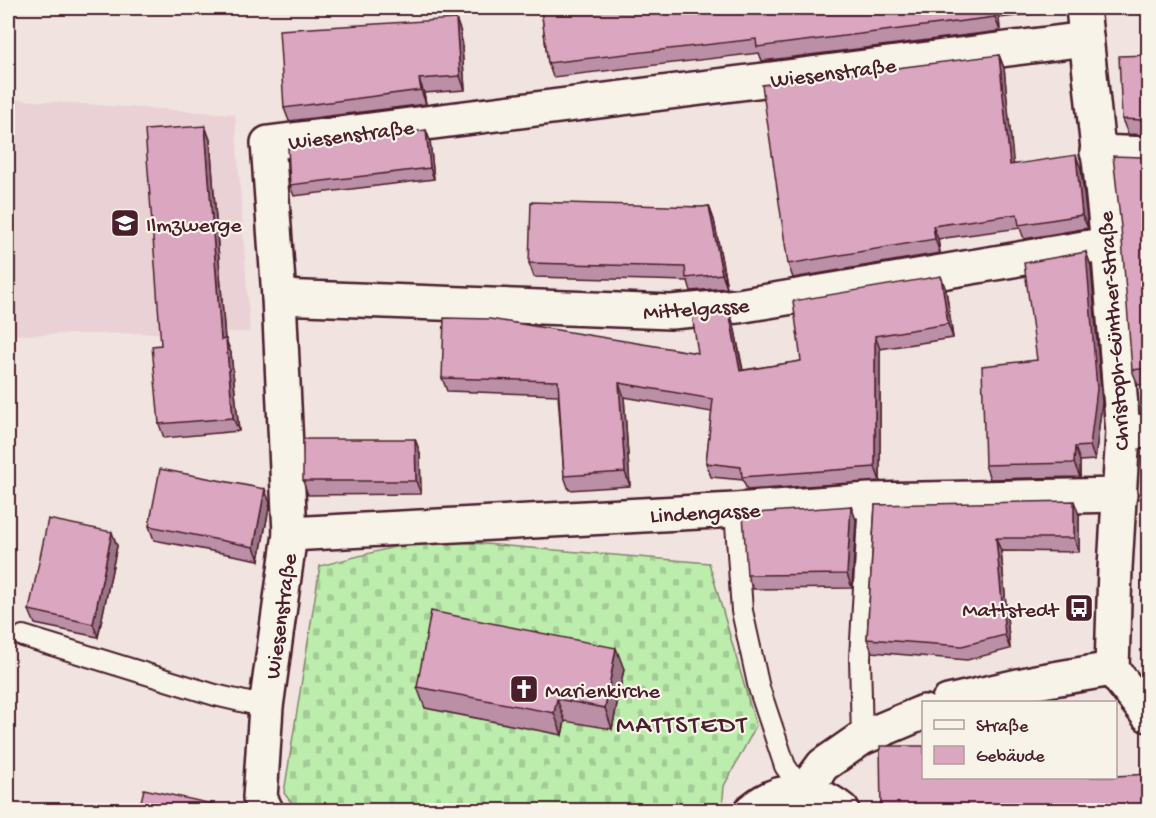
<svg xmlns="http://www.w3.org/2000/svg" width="1156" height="818" viewBox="0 0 1156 818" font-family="'Gochi Hand',sans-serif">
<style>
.built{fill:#ead1d6}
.cemetery{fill:url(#cemetery-stones);stroke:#83866c;stroke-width:1.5}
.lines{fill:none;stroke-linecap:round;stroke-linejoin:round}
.lane-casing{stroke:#4a1f2b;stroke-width:24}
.street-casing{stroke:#4a1f2b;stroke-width:38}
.secondary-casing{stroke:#4a1f2b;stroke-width:38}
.lane{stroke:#f7f3e8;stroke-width:20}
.street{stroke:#f7f3e8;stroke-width:33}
.secondary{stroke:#f7f3e8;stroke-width:33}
.wall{fill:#bb8fa5;stroke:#4a1f2b;stroke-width:1.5}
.shaded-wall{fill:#997486;stroke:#4a1f2b;stroke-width:1.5}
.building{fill:#daa6c0;stroke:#4a1f2b;stroke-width:1.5}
.labels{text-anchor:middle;stroke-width:4.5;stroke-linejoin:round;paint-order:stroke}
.street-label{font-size:22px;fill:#4a1f2b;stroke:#f7f3e8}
.poi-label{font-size:22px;fill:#4a1f2b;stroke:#f7f3e8;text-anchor:start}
.quarter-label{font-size:26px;letter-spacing:1.5px;fill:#4a1f2b;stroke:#f7f3e8}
</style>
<defs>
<pattern id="cemetery-stones" width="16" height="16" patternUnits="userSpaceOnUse" patternTransform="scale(1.5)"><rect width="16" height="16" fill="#bcedad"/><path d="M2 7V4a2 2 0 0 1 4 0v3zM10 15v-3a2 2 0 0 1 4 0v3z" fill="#a3cb95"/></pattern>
</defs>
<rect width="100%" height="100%" fill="#f1e4e0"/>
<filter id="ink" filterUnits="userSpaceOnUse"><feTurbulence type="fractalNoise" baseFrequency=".0167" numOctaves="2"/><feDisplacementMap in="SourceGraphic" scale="12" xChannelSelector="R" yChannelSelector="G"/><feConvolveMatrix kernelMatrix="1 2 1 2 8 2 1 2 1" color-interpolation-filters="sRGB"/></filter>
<g filter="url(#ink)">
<path class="built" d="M8,99L235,114L250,332L8,335Z"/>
<path class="cemetery" d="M425,539L709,563L756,726L724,786L722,810H297L284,793L320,566Z"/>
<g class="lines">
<g class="lane-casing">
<g id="lane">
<path d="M735,510L742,611L759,688L785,766L803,792"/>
<path d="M23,636L215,695L266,707"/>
<path d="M862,738L860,658L869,500"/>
</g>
</g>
<g class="street-casing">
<g id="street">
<path d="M1097,152L1148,154"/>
<path d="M279,297L671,312L738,306L1108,244"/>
<path d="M1123,432L1148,431"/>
<path d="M290,534L735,510L869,500L1120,495"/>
<path d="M948,702L1036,682L1112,669"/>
<path d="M803,792L823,765L862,738L924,712"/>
<path d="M266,810L260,798L266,707L290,534L279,297L268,143L1086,39"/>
<path d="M752,810C781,786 812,786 842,810"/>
</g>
</g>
<g class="secondary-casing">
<path id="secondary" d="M1083,8L1108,244L1123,432L1115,568L1112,669L1148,715"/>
</g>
<use href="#lane" class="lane"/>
<use href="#street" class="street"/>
<use href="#secondary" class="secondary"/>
</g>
<g class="wall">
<path d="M541,8H1050L1051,12L999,18L1000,31L762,61L759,53L553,77L548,63Z"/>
<path d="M456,19L461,33L465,90L424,93L426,104L289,121L284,108Z"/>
<path d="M999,55L1004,68L1013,164L1081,169L1088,228L1024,239L1020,228L938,239L940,253L793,278L788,264Z"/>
<path d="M1149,55V135L1128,134L1122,119Z"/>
<path d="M205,126L210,140L225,340L231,353L239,431L164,438L159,424L161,345Z"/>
<path d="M426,130L430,141L434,179L294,196L290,185Z"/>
<path d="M1149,155V384L1138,385L1132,370L1142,157Z"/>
<path d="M709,206L714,220L727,288L691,291L688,281L534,277L529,263L702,207Z"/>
<path d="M1086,252L1091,266L1102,403L1095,460L1080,461V477L990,479L985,465L1037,360Z"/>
<path d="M946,290L953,338L880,349V481L747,490L743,480L711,477L706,463L712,412L624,397L630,486L569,490L564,476L558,395L447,391L442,378L698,353L734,325L743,370L801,361Z"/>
<path d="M415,439L420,453L421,494L308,495L303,481Z"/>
<path d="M270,503L259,560L154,540L149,526Z"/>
<path d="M875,505L1079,515V552L1001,551L1010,649L967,660L872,652L867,639Z"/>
<path d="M851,506L856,520L852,588L753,589L747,575Z"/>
<path d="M117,546L98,637L35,624L29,610Z"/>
<path d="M624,669L612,729L565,721L562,735L425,708L417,687Z"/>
</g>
<g class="shaded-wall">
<path d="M994,8H995L999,18L1000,31L995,17Z"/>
<path d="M456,19L461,33L465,90L460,76Z"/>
<path d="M999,55L1004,68L1015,179L1010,165Z"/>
<path d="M419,79L424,93L426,104L421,90Z"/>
<path d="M205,126L210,140L226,354L221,340Z"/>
<path d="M426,130L430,141L434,179L430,168Z"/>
<path d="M1076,155L1081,169L1088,228L1082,215Z"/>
<path d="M709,206L714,220L727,288L722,274Z"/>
<path d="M933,226L938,239L940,253L935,239Z"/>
<path d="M1086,252L1091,266L1102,403L1095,460L1090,446Z"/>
<path d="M941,276L946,290L953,338L948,324Z"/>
<path d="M729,311L734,325L745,384L740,371Z"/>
<path d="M875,336L880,349V481L875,467Z"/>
<path d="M226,339L231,353L239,431L233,418Z"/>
<path d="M619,383L624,397L630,486L625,472Z"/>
<path d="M415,439L420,453L421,494L416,481Z"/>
<path d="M1075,447L1080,461V477L1074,463Z"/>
<path d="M265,489L270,503L259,560L254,547Z"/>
<path d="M1074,501L1079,515V552L1074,538Z"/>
<path d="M851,506L856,520L852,588L847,574Z"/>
<path d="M112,532L117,546L98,637L93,624Z"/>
<path d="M996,538L1001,551L1010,649L1005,635Z"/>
<path d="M616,648L624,669L612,729L605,708Z"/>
<path d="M557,699L565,721L562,735L554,713Z"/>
</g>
<g class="building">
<path d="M541,8H994L995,17L757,47L756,39L548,63Z"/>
<path d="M456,19L460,76L419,79L421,90L284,108L279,30Z"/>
<path d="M999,55L1010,165L1076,155L1082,215L1019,225L1017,214L933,226L935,239L788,264L762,85Z"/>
<path d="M1149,55V121L1143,120L1122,119L1119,56Z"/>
<path d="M205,126L221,340L226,339L233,418L159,424L152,346L161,345L145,130Z"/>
<path d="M426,130L430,168L290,185L288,148Z"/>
<path d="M1149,155V368L1132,370L1121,227L1113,156L1142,157Z"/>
<path d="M531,202L702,207L709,206L722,274L686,278L685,267L529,263Z"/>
<path d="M1086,252L1097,389L1090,446L1075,447L1074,463L985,465L982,366L1037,360L1024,263Z"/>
<path d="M941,276L948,324L875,336V467L742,477L741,467L706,463L713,399L619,383L625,472L564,476L558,381L442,378L444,318L490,319L698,353L692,315L729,311L740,371L801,361L793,301Z"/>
<path d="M303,439H415L416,481H303Z"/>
<path d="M160,469L265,489L254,547L149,526Z"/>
<path d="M1074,501V538H996L1005,635L962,646L867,639L875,505Z"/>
<path d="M851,506L847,574L747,575L743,514Z"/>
<path d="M48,519L112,532L93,624L29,610Z"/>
<path d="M431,611L616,648L605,708L557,699L554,713L417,687Z"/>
<path d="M880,746H924V777H1116V776L1149,774V810H881Z"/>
<path d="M144,789L217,805L216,810H139Z"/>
</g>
</g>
<defs>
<g id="school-square" transform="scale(1.5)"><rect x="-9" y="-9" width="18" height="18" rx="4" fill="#4a1f2b" stroke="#f7f3e8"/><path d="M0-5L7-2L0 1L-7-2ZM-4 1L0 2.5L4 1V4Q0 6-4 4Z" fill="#fff"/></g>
<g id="bus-square" transform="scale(1.5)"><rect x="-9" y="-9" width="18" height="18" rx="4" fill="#4a1f2b" stroke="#f7f3e8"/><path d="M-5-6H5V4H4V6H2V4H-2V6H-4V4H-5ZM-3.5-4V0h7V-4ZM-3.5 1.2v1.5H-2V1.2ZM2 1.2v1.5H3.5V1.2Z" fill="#fff"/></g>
<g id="church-square" transform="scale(1.5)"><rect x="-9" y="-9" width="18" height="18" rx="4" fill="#4a1f2b" stroke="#f7f3e8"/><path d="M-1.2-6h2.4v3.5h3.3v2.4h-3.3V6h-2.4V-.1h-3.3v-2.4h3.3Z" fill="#fff"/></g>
</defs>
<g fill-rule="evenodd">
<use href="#school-square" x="125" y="223"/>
<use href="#bus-square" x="1079" y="608"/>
<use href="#church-square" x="524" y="689"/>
</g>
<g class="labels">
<g class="street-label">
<text transform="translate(833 71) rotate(-7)" y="8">Wiesenstraße</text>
<text transform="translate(351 133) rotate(-7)" y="8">Wiesenstraße</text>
<text transform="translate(696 307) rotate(-4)" y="8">Mittelgasse</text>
<text transform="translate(1112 331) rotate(-94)" y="8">Christoph-Günther-Straße</text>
<text transform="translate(705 511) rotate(-3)" y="8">Lindengasse</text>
<text transform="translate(279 616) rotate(-82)" y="8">Wiesenstraße</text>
</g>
<g class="poi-label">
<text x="146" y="231">Ilmzwerge</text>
<text x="1058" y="616" text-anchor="end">Mattstedt</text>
<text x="545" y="697">Marienkirche</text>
</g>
<g class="quarter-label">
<text x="682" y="732">MATTSTEDT</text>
</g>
</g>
<rect width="1156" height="818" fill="none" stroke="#f7f3e8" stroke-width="30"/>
<rect x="15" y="15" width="1126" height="788" fill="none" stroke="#4a1f2b" stroke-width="2" filter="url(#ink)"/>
<rect x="922" y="701" width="195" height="78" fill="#f7f3e8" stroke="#b29e9c" stroke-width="1.5"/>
<rect x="934" y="720" width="30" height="9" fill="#f7f3e8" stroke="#b29e9c" stroke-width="1.5"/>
<text x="976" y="731" font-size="18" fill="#4a1f2b">Straße</text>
<rect x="934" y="746" width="30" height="18" fill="#daa6c0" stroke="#b29e9c" stroke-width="1.5"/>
<text x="976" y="761" font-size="18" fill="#4a1f2b">Gebäude</text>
</svg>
